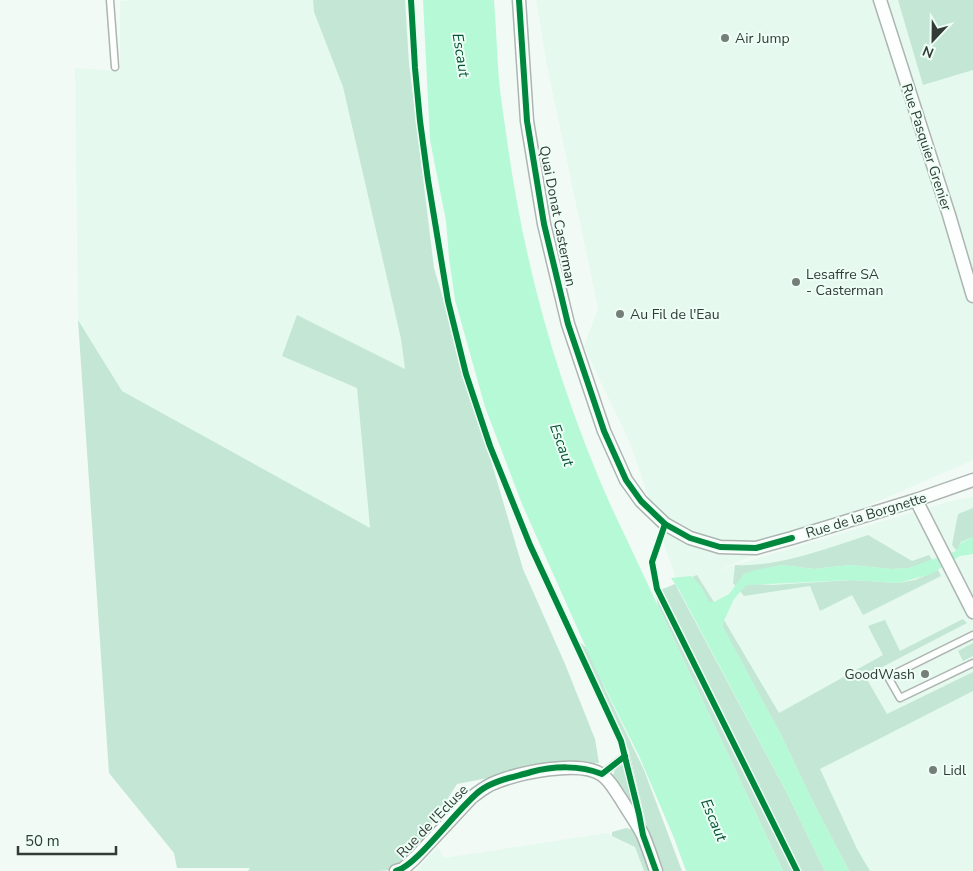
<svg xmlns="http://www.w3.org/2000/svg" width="973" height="871" viewBox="0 0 973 871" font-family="'Nunito Sans',sans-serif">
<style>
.built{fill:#e5f9ee}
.green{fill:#c3e7d4}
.water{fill:#b6f9d7}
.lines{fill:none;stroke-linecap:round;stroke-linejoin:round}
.lane-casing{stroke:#adb5b1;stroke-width:9}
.street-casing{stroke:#adb5b1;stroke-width:15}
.lane{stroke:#fdfefe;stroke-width:6}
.street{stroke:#fdfefe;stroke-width:12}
.cycleway-casing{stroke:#edfef5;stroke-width:9}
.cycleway{stroke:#00873e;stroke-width:6}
.poi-dot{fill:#757e79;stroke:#edfef5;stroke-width:2}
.labels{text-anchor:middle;stroke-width:4;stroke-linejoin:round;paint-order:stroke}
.poi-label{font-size:14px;fill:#323b36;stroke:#edfef5;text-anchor:start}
.street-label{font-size:14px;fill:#323b36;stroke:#edfef5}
.water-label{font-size:15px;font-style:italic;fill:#035135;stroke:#edfef5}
</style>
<rect width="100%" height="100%" fill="#f1faf5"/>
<g class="built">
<path d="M132,0H313L314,12L343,87L401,339L405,369L297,315L357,388L370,529L122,391L78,320L75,68L120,71V1Z"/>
<path d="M536,0H973V460L708,575L735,565L951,501L973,497V871H843L679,588L631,445L584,347L598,308L547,66Z"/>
<path d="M607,833L635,847L644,871H415L438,847L444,858Z"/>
</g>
<g class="green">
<path d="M313,0H405L409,63L434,268L523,569L565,664L595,739L599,763H566L457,784L403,869L379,871H248L250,868H177L174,853L109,773L78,320L122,391L370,528L357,388L282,356L297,315L405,369L401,339L343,87L314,12Z"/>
<path d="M898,0H973V70L923,85Z"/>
<path d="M973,508V537L961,542L957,551L952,545L958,514Z"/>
<path d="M868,535L912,561L929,555L932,560L909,568L891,569L850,565L814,569L782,565L744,574L736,586L733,583L735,565C775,568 829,548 868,535Z"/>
<path d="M938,570L941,576L863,615L852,595L820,611L810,586L744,596L740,591L746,585L750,584L773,585L852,580L898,583L915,580Z"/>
<path d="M697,575L714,602L709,603L700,586L692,577Z"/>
<path d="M675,584L786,791L825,871H783L658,606L655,592Z"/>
<path d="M963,619L967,623L865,676L887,714L973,672V691L820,769L857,849L870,871H849L814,804L781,735L722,626L724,620L779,713L883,655L868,626L885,620L900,651Z"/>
<path d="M577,640L589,650L605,689L644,770L682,871H644L635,847L612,836V832L626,828L642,832L647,828L629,751Z"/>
<path d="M973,643V656L963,661L958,651Z"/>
<path d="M621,765L624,766L628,778L635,810L613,775L615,770Z"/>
</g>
<g class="water">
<path d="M423,0H494C496,27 497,53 499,80C501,102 505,125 508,147C526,273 559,388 610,504L783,871H686L674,838L639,756L596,670L522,504L485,407L455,300L449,258L446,221L430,140Z"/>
<path d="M973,537V554L960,556L931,574L898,583L852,580L746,585L734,599L722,625L781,735L814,804L849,871H825L786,791L679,590L671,578L691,576L701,586L709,602H714L729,594L744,574L755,570L782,565L814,569L850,565L891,569L909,568L956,551L961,543Z"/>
</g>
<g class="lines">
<g class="lane-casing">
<g id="lane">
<path d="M110,0L115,67"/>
<path d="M973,635L888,677L900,698L973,663"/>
<path d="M602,774L625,756L641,825"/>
</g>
</g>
<g class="street-casing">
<g id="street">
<path d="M519,0L527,121L544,224L568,324L604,431L626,480L641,501L665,524L690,538L720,547L756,548L792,538L916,500L973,480"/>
<path d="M880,0L949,215L973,296"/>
<path d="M916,500L973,612"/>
<path d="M396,871L403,869L415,858L472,797C479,792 486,786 494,783C518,773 580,759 602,775C611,781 615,791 621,799C628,811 637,823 643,835C648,847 652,859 656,871"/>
</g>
</g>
<use href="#lane" class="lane"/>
<use href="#street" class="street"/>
<g class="cycleway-casing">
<g id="cycleway">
<path d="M411,0L415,68L420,121L428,180L448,301L466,374L490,446L530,545L621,741L639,814L643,835L656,871"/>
<path d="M519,0L527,121L544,224L568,324L604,431L626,480L641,501L665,524L690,538L720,547L756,548L792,538"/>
<path d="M665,524L652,562L657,589L797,871"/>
<path d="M396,871C417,866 459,806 481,790C495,780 514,777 531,772C553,766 580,765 602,774L625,756"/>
</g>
</g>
<use href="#cycleway" class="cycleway"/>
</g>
<g class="poi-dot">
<circle cx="725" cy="38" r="5"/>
<circle cx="796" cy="282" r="5"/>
<circle cx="620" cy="314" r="5"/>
<circle cx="925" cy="674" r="5"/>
<circle cx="933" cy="770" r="5"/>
</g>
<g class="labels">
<g class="poi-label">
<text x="735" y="43">Air Jump</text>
<text x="806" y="279">Lesaffre SA<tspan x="806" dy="16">- Casterman</tspan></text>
<text x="630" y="319">Au Fil de l'Eau</text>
<text x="915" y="679" text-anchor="end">GoodWash</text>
<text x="943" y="775">Lidl</text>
</g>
<g class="street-label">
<text transform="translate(927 147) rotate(72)" y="5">Rue Pasquier Grenier</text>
<text transform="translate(558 216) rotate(79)" y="5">Quai Donat Casterman</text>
<text transform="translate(866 515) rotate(-17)" y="5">Rue de la Borgnette</text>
<text transform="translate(432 821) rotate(-46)" y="5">Rue de l'Ecluse</text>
</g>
<g class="water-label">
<text transform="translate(461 55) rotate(81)" y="5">Escaut</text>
<text transform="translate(562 445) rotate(70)" y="5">Escaut</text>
<text transform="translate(714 820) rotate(67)" y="5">Escaut</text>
</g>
</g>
<g transform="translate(933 40) rotate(202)" stroke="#edfef5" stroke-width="4" paint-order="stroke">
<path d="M0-4L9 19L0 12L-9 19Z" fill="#323b36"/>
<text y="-8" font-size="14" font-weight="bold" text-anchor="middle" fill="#323b36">N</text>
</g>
<path d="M18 846v8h98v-8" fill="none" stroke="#323b36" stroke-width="2.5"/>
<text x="25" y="846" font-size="15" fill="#323b36" stroke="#edfef5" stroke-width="4" paint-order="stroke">50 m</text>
</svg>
